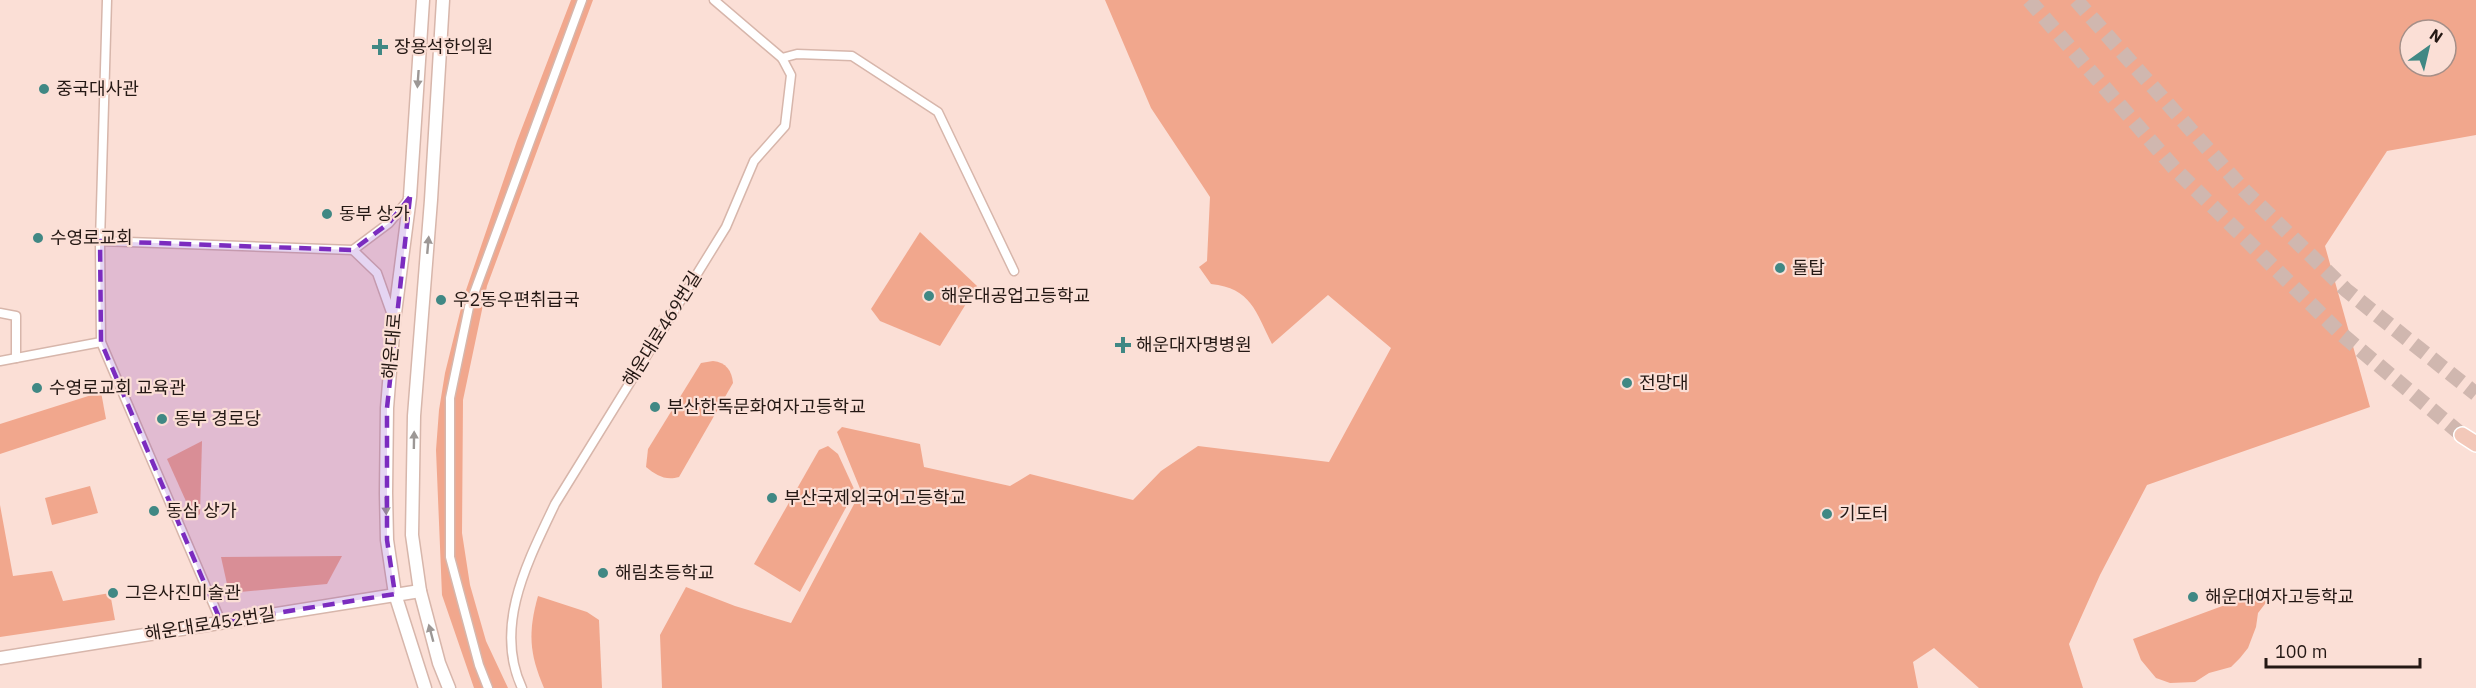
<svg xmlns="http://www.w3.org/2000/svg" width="2476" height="688" viewBox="0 0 2476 688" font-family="'IBM Plex Sans','Noto Sans KR',sans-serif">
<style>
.green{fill:#f1a78d;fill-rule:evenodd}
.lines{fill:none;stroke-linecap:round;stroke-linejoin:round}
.highway-tunnel{stroke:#d0b7af;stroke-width:15;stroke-dasharray:15 8;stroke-linecap:butt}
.street-casing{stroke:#d7b6ab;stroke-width:11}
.secondary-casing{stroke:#d7b6ab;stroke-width:15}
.highway-casing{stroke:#fff;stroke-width:18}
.street{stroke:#fff;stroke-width:8}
.secondary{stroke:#fff;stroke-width:12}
.highway{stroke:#f3c8b9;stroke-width:15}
.oneway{fill:#9c9795}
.marked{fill:#7b2cbf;fill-opacity:0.2;stroke:#7b2cbf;stroke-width:4.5;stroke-dasharray:12 8;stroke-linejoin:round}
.poi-dot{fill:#408884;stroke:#fbdfd6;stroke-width:2}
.labels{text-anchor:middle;stroke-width:4.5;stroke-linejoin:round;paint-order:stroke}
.poi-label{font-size:18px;fill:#241814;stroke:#fbdfd6;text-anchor:start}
.street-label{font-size:18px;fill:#241814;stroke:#fbdfd6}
</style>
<rect width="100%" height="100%" fill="#fbdfd6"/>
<g class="green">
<path d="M571,0H593L487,286L463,400L462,533L470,585L486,641L508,688H474L442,595L436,450L439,410L445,373L464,296L517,141Z"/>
<path d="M1105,0H2476V135L2387,151L2325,246L2370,407L2147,485L2100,575L2069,644L2083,688H1979L1934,648L1913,662L1918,688H662L660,635L686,587L735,606L791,623L861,491L837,432L842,427L920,444L924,467L1010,486L1030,474L1133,500L1161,471L1198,446L1329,462L1391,348L1328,295L1272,344C1256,312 1251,288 1211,284L1199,267L1207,261L1210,197L1151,108ZM2410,30H2446V66H2410Z"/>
<path d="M920,232L977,286L940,346L880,321L871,309Z"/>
<path d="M713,361C726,362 732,371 733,383L679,477C665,481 656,475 646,467L648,449L701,363Z"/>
<path d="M101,392L106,419L0,454V424Z"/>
<path d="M202,441L200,514L194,519L167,459Z"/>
<path d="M828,446L838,454L855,491L800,592L754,564L819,450Z"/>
<path d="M90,486L98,513L52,525L45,498Z"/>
<path d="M0,505L13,576L52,571L63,601L110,593L115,620L0,637Z"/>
<path d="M342,556L327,584L229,593L221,557Z"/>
<path d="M2263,591L2268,600L2258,613L2256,627L2248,648L2240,658L2231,667L2209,673L2195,682L2170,683L2156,678L2141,660L2133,639Z"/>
<path d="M538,596L587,612L599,620L602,688H544C529,653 528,632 538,596Z"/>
</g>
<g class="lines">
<g class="highway-tunnel">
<path d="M2029,0L2175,169L2339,332L2462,435"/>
<path d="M2076,0L2244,190L2346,290L2476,394"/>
</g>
<g class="street-casing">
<g id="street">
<path d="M107,0L100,241L101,342L221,622"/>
<path d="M782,58L797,54L852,56L938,112L1014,271"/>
<path d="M100,241L353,250L389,223L409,199"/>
<path d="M353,250L377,273L393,318"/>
<path d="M0,313L16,316V358"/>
<path d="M0,361L101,342"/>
<path d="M488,688L479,665L450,557V398L469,307L582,0"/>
<path d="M522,688C493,626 528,561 555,504L726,227L754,161L785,126L791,75L782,58L714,0"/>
</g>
</g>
<g class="secondary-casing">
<g id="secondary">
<path d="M423,0L410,197L394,321L387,408L386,493L387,540L395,594L425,688"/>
<path d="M443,0L431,200L414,416L412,535L420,591L439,663L449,688"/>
<path d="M0,658L420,591"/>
</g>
</g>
<g class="highway-casing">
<path id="highway" d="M2462,435L2476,444"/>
</g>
<use href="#street" class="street"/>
<use href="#secondary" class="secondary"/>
<use href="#highway" class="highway"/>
</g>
<defs><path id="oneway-solid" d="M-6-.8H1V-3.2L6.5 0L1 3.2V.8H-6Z" transform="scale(1.5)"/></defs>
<g class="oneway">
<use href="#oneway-solid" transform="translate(418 79) rotate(94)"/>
<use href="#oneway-solid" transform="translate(428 245) rotate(-85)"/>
<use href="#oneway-solid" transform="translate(414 440) rotate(-89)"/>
<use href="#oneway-solid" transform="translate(386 506) rotate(88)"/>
<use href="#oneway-solid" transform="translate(431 633) rotate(-105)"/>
</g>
<path class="marked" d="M410,197L387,408V540L395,594L221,622L101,342L100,241L353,250L389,223Z"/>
<g class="poi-dot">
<path d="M377 38h6v6h6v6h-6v6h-6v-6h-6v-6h6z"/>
<circle cx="44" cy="89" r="6"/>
<circle cx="327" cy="214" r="6"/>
<circle cx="38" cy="238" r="6"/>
<circle cx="1780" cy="268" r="6"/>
<circle cx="929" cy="296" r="6"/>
<circle cx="441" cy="300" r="6"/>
<path d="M1120 336h6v6h6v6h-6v6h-6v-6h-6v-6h6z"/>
<circle cx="1627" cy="383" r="6"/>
<circle cx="37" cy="388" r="6"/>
<circle cx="655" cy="407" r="6"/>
<circle cx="162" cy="419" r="6"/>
<circle cx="772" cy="498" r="6"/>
<circle cx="154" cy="511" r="6"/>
<circle cx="1827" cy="514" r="6"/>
<circle cx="603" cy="573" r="6"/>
<circle cx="113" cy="593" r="6"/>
<circle cx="2193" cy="597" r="6"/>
</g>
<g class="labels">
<g class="poi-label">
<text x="394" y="53">장용석한의원</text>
<text x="56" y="95">중국대사관</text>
<text x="339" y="220">동부 상가</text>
<text x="50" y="244">수영로교회</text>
<text x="1792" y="274">돌탑</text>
<text x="941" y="302">해운대공업고등학교</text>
<text x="453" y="306">우2동우편취급국</text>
<text x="1136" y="351">해운대자명병원</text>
<text x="1639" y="389">전망대</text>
<text x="49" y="394">수영로교회 교육관</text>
<text x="667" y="413">부산한독문화여자고등학교</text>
<text x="174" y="425">동부 경로당</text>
<text x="784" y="504">부산국제외국어고등학교</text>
<text x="166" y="517">동삼 상가</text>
<text x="1839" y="520">기도터</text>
<text x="615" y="579">해림초등학교</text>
<text x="125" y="599">그은사진미술관</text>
<text x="2205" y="603">해운대여자고등학교</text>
</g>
<g class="street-label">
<text transform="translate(662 329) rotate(-58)" y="6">해운대로469번길</text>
<text transform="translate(392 346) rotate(-85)" y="6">해운대로</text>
<text transform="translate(210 624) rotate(-9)" y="6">해운대로452번길</text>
</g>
</g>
<g transform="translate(2428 48) rotate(34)"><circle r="28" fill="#fbdfd6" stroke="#a58f88" stroke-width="1.5"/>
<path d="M0-4.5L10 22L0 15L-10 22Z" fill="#408884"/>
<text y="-9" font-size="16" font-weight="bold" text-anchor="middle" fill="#241814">N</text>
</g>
<path d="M2266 658v9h154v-9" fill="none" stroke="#241814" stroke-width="3"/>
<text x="2275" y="658" font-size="18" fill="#241814" stroke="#fbdfd6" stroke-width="4.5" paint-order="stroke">100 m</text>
</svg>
